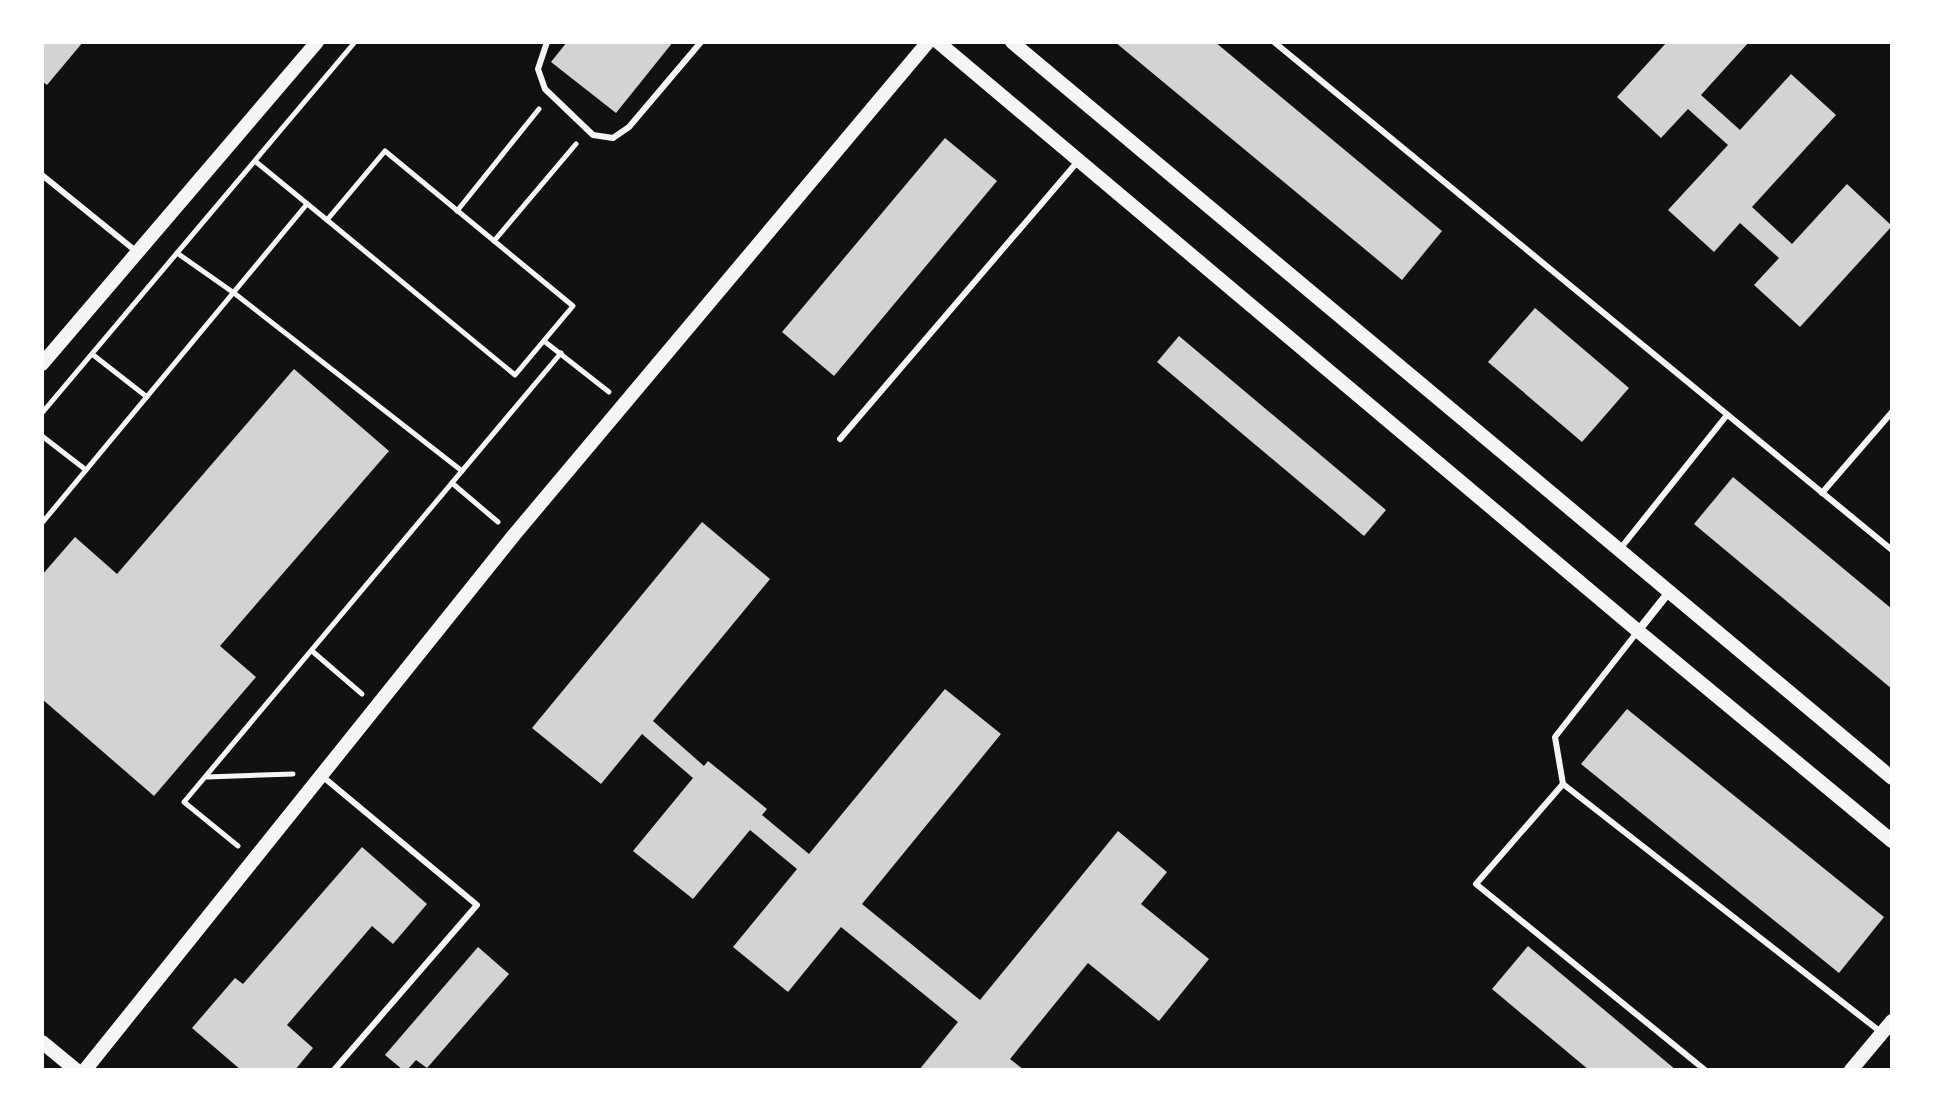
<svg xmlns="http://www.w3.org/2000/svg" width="1934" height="1112" viewBox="0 0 1934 1112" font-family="'Work Sans',sans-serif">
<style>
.building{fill:#d3d3d3}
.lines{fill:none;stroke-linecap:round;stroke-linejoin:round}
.path{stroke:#f5f5f5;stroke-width:5}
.service{stroke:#f5f5f5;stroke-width:6}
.minor{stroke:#f5f5f5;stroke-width:8}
.tertiary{stroke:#f5f5f5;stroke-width:14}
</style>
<rect width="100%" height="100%" fill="#111"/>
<g class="building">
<path d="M42,42H83L47,85L42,81Z"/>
<path d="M567,42H673L616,113L551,62Z"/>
<path d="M1115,42H1215L1442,231L1402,280Z"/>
<path d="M1667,42H1749L1701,95L1740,130L1791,74L1836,115L1752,207L1792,244L1847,184L1892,226L1800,327L1754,285L1779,258L1740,223L1714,252L1668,210L1728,145L1688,109L1661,138L1617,97Z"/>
<path d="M945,138L997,181L834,376L782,332Z"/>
<path d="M1535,308L1629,388L1582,442L1488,362Z"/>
<path d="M1179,336L1386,510L1364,536L1157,362Z"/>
<path d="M294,369L389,451L220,646L256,677L154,796L42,699V575L75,537L117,574Z"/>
<path d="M1733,477L1892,609V689L1694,524Z"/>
<path d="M702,522L770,579L653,721L704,766L708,761L767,809L762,815L809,854L945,689L1001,734L862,904L980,1000L1118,831L1167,872L1141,904L1209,959L1159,1021L1088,963L1010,1059L1024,1070H919L958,1022L841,927L788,992L733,947L797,869L750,830L693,899L633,851L693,778L642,734L601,784L532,728Z"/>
<path d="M1627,709L1884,917L1839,973L1581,764Z"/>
<path d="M362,847L427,904L393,944L372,926L287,1025L313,1048L295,1070H241L192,1028L235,978L243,984Z"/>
<path d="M1528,946L1676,1070H1589L1492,989Z"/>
<path d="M478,947L509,974L427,1068L416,1060L407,1070H403L385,1055Z"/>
</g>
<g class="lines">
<g class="path">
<path d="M385,151L573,306L515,375L327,220Z"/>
<path d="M255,161L327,220"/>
<path d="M457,211L539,109"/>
<path d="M494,241L576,144"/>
<path d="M177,253L234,293L462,471"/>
<path d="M544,341L609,392"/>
<path d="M92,354L147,397"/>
<path d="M42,413L355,42"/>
<path d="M42,436L86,470"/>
<path d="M452,483L498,522"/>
<path d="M42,523L307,204"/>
<path d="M312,651L362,694"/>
<path d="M207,777L293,774"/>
<path d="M238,846L184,802L561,353"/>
</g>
<g class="service">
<path d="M547,42L538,69L545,89L593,135L613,138L629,127L701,42"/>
<path d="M1274,42L1892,550"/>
<path d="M42,175L137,252"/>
<path d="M840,439L1079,160"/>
<path d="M1822,493L1892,412"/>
<path d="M1620,549L1727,415"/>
<path d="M1638,631L1555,737L1563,784L1882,1033"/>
<path d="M322,776L477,905L334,1070"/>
<path d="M1563,784L1476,884L1705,1070"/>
</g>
<path class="minor" d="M1638,631L1669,592"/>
<g class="tertiary">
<path d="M938,42L1638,631L1892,841"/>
<path d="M1012,42L1892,778"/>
<path d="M42,364L317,42"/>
<path d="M42,1042L76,1070"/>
<path d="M85,1070L514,535L928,42"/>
<path d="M1851,1070L1892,1021"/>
</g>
</g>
<rect width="1934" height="1112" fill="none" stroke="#ffffff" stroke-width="88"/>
</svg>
